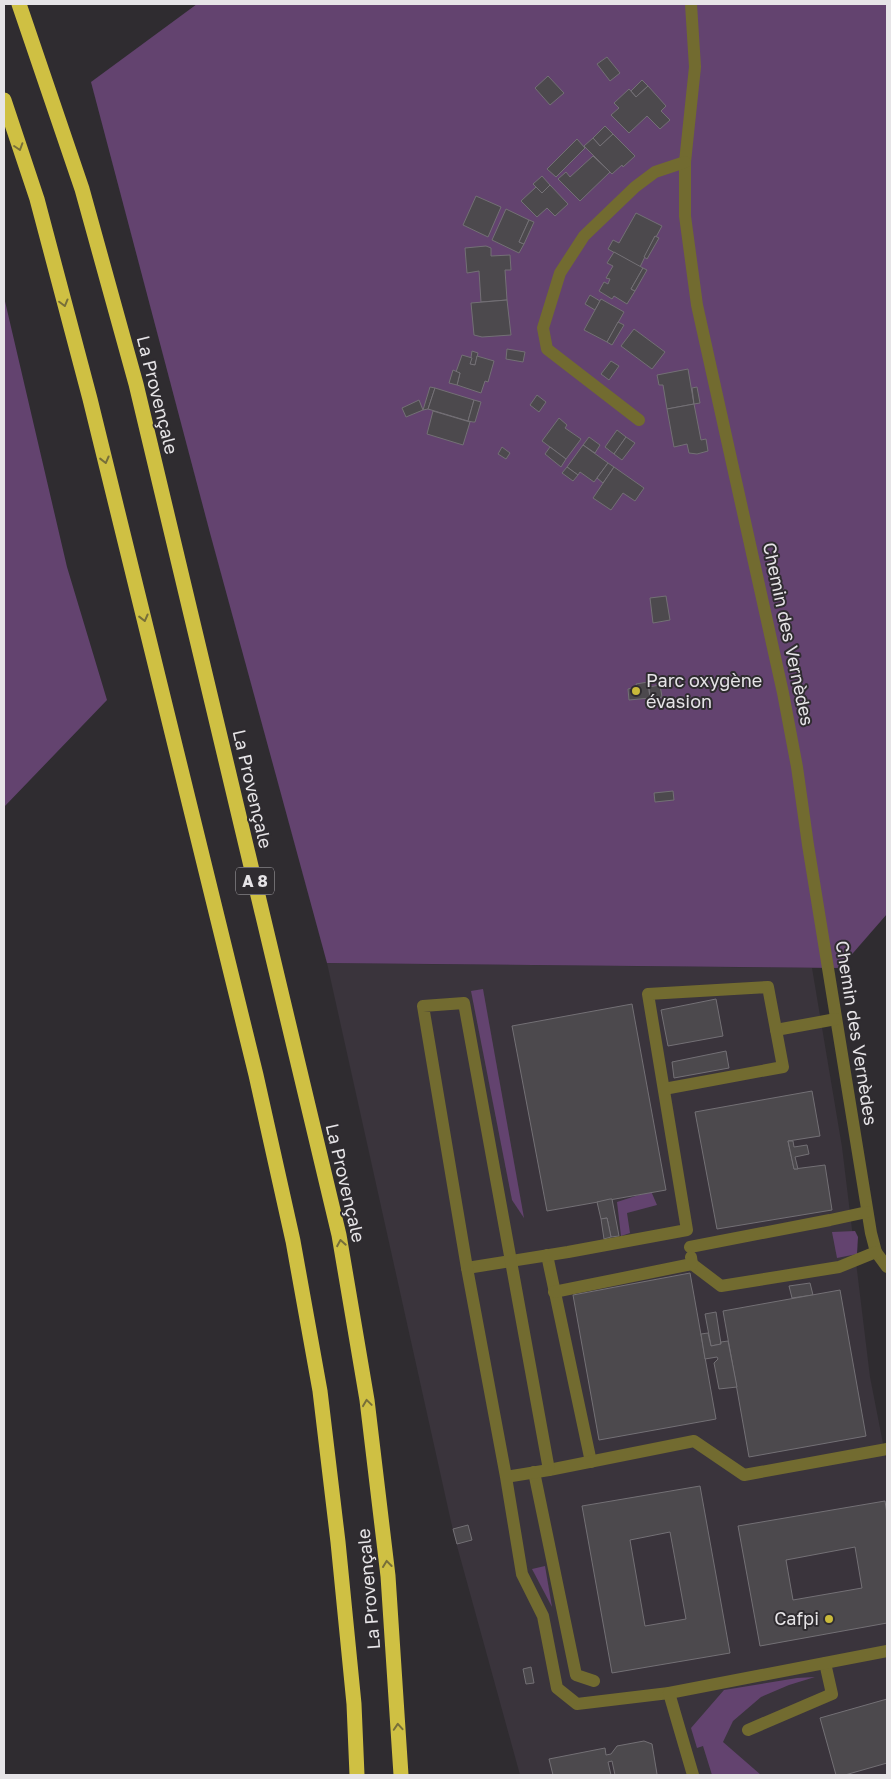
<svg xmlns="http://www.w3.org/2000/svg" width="891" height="1779" viewBox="0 0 891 1779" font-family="'Golos Text',sans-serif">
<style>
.built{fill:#3a343c}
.green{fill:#63436f}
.building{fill:#4c494d;stroke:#737075;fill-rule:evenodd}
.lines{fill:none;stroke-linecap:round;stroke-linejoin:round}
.minor{stroke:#726b30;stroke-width:12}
.highway{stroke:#cfc043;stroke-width:15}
.oneway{stroke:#776f39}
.poi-dot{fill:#c9ba3a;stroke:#2f2c30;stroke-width:2}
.labels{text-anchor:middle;stroke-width:4;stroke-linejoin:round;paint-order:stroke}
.shield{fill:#2f2c30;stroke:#afadb0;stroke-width:1}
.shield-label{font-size:16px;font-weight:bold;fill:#e6e4e7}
.street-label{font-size:18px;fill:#e6e4e7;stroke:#2f2c30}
.poi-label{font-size:18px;fill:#e6e4e7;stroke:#2f2c30;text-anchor:start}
</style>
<rect width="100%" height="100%" fill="#2f2c30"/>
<path class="built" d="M327,963L812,968L842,1147L870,1377L887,1464V1775H520L454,1535Z"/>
<g class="green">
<path d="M197,4H887V914L840,968L327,963L210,533L91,82Z"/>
<path d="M4,297L67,567L107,700L4,807Z"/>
<path d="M483,989L524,1218L512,1200L471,991Z"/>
<path d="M651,1191L657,1205L627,1213L630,1233L621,1236L617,1202Z"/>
<path d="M855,1231L858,1237L857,1254L837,1258L832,1232Z"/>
<path d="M545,1566L552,1607L532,1569Z"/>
<path d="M815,1677L789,1685L761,1697L733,1721L723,1742L761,1775H712L703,1746L697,1748L691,1728L724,1690L797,1678Z"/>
</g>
<g class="building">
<path d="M607,57L620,73L610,81L597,64Z"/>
<path d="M548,76L564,93L550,105L535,88Z"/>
<path d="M642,80L648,86L636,97L631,91Z"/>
<path d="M648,86L666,106L661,111L670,120L660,129L647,116L629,133L611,115L619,108L614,103L629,89L636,97Z"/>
<path d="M605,126L613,134L600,146L593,138Z"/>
<path d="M613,134L635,156L623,167L622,165L612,174L584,146L593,138L600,146Z"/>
<path d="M577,139L585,148L556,177L547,169Z"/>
<path d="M593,156L610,172L580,201L558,179L566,172L570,177Z"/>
<path d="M542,176L550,185L542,193L533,184Z"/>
<path d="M550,185L568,204L555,216L547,208L537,217L521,201L536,187L542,193Z"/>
<path d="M476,196L501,207L488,237L463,225Z"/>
<path d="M506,209L529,220L519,242L524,244L519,253L492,240Z"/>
<path d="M636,213L662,226L656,237L655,236L640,267L608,249L613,240L619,243Z"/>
<path d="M529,220L534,222L524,244L519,242Z"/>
<path d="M655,236L659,238L647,259L644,257Z"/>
<path d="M486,246L491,248V256L510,255L511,270H505L507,300L481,302L479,271L467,273L465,248Z"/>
<path d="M614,252L643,268L631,289L635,291L627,304L614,296L612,299L599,291L604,282L608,284L610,279L606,278L613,266L607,263Z"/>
<path d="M643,268L647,270L635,291L631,289Z"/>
<path d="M590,295L600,301L595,310L585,304Z"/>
<path d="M601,299L624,312L607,342L584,330Z"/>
<path d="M507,300L511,335L482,337L474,335L471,303Z"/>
<path d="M618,322L624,325L612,345L607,342Z"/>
<path d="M634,329L665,352L652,369L621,346Z"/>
<path d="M507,349L525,352L523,362L506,359Z"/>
<path d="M472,351L478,353L475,365L470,364Z"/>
<path d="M462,355L472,358L470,364L475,365L477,356L494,361L488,382L485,381L481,393L457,385L460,373L456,372Z"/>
<path d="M611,361L619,366L609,380L601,374Z"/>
<path d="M688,369L694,404L667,409L663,385H659L657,375Z"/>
<path d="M453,370L460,373L457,385L449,383Z"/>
<path d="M430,387L435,388L428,409L423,410Z"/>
<path d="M697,387L700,403L694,404L692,388Z"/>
<path d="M435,388L474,400L468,421L428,409Z"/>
<path d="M537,395L546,402L539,412L530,405Z"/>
<path d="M419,400L423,410L406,417L402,408Z"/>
<path d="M474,400L481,402L475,422H473L468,421Z"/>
<path d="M694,404L701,440L706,439L708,451L697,454L689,453L687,444L674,447L667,409Z"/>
<path d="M433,411L470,422L463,445L427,434Z"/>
<path d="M559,418L567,425L565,428L581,439L566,459L542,441Z"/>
<path d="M617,430L626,437L614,454L605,447Z"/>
<path d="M589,437L600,445L595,453L583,445Z"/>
<path d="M626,437L635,443L622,460L614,454Z"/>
<path d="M583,445L608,463L594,482L580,472L578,475L567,467Z"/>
<path d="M502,447L510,453L506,459L498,454Z"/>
<path d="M550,447L566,459L561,467L545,454Z"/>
<path d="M608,463L614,467L603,483L597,478Z"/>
<path d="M567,467L578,475L573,481L562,473Z"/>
<path d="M614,467L644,488L635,501L623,493L611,510L593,498Z"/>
<path d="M666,596L670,620L653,623L650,598Z"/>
<path d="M648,682L650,698L629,700L628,689L637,687L636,684Z"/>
<path d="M660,685L662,697L650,699L649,687Z"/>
<path d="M673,791L674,800L655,802L654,793Z"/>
<path d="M716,999L723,1036L668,1046L661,1010Z"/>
<path d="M632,1004L666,1190L547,1211L512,1026Z"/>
<path d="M726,1051L729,1068L674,1078L672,1062Z"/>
<path d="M812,1091L820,1136L788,1141L794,1169L825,1165L832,1210L717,1229L695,1112Z"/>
<path d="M788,1141H793L794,1147L807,1145L809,1154L795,1157L798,1169H794Z"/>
<path d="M610,1199H612L619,1236L611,1237L607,1218L601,1219L597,1202Z"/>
<path d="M607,1218L611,1237L604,1239L601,1219Z"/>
<path d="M690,1273L716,1419L599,1440L573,1295Z"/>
<path d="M810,1283L813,1295L792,1298L789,1286Z"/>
<path d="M840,1290L866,1436L749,1457L723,1311Z"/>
<path d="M716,1312L721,1344L711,1346L705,1314Z"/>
<path d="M708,1333L711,1346L721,1344V1342L728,1341L737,1387L719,1389L714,1363L718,1359L717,1357L705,1359L701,1334Z"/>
<path d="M700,1486L730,1653L612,1673L582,1506ZM670,1532L686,1619L645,1626L630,1540Z"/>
<path d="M885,1501L887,1514V1623L760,1646L738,1526ZM855,1547L862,1588L793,1600L786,1560Z"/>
<path d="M468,1525L472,1540L457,1544L453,1529Z"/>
<path d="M531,1667L534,1683L526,1684L523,1669Z"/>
<path d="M887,1699V1763L845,1775H836L820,1718Z"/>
<path d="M644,1741L652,1744L657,1774L656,1775H615L612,1761L608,1762L611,1775H553L549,1759L605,1748L606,1755L611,1754L617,1746Z"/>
</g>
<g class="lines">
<g class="minor">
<path d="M691,4L695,67L685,162V216L697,305L783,693L797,767L808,845L871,1233L876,1252L887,1267"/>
<path d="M639,420L547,349L543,328L560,273L584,236L635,187L655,172L685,162"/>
<path d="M776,1030L836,1019"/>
<path d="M690,1247L830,1220L867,1212"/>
<path d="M547,1255L591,1462"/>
<path d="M692,1264L721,1286L839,1267L876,1252"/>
<path d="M467,1268L568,1252L687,1230L648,994L768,987L783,1067L664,1089"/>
<path d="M554,1292L692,1264L691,1257"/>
<path d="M549,1470L694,1441L744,1475L887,1449"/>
<path d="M534,1472L576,1675L594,1681"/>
<path d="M506,1477L549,1470L464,1003L423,1006L467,1268L506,1477L522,1574L543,1616L557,1688L577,1704L669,1693"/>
<path d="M748,1730L832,1694L825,1663"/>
<path d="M693,1775L669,1693L887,1651"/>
</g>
<g class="highway">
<path d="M19,4L82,189L136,384L339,1235L367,1400L388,1576L401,1775"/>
<path d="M4,100L37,199L90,399L256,1075L293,1241L320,1391L338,1542L354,1704L357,1775"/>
</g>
</g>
<defs><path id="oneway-chevron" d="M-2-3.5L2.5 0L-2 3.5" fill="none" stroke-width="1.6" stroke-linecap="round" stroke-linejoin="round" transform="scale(1.25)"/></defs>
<g class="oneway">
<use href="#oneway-chevron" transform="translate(19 147) rotate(72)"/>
<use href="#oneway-chevron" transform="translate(64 303) rotate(75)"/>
<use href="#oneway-chevron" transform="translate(105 460) rotate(76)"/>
<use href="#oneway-chevron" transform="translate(144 618) rotate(76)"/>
<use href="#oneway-chevron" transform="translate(341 1243) rotate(-100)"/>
<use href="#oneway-chevron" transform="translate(367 1403) rotate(-98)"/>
<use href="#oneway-chevron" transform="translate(387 1564) rotate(-97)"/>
<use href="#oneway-chevron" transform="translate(398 1727) rotate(-94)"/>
</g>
<g class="poi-dot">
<circle cx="636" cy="691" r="5"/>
<circle cx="829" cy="1619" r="5"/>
</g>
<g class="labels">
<rect class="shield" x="236" y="867.5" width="38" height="27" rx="4"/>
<g class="shield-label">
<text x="255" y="887">A 8</text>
</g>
<g class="street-label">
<text transform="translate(157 395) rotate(76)" y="6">La Provençale</text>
<text transform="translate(788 634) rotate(78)" y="6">Chemin des Vernèdes</text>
<text transform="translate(252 789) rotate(77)" y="6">La Provençale</text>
<text transform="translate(856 1033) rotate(81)" y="6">Chemin des Vernèdes</text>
<text transform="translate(345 1183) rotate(77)" y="6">La Provençale</text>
<text transform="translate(369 1589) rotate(-95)" y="6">La Provençale</text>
</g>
<g class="poi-label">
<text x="646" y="687">Parc oxygène<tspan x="646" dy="21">évasion</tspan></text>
<text x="819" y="1625" text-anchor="end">Cafpi</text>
</g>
</g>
<rect width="891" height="1779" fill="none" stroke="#e6e4e7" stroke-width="10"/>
</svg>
